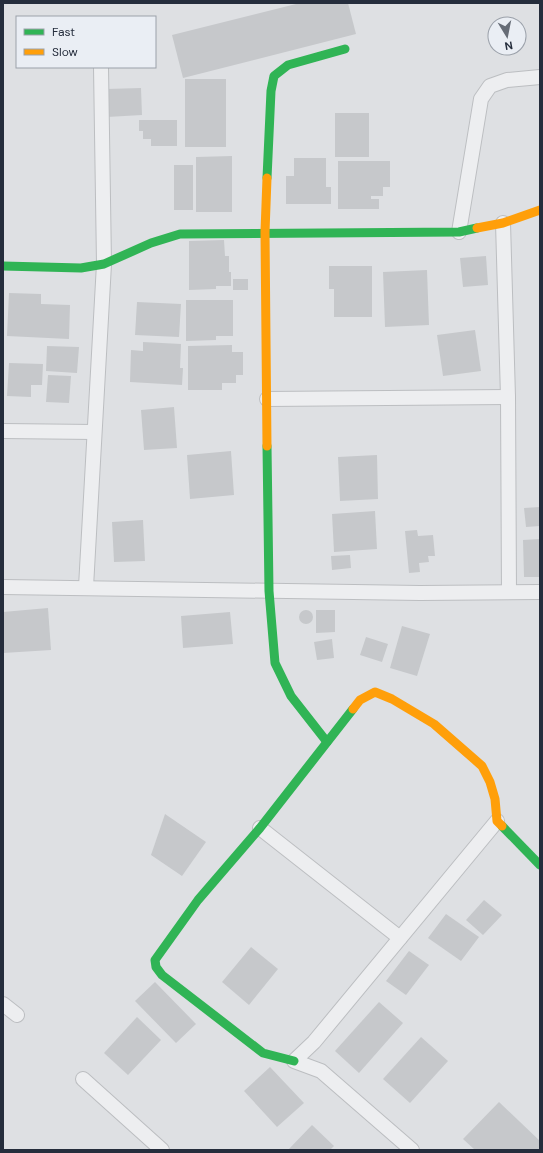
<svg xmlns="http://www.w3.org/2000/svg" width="543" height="1153" viewBox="0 0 543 1153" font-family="'DM Sans',sans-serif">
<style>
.building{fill:#c6c8cb}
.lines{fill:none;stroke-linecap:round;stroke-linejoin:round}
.street-casing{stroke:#bcbec1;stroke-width:16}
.street{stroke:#edeef0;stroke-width:14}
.fast{stroke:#30b455;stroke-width:9}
.slow{stroke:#ff9f0a;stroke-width:9}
</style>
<rect width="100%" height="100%" fill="#dee0e3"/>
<g class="building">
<path d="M300,3H348L356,34L183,78L172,35Z"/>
<rect x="185" y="79" width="41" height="68"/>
<path d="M141,88L142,115L107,117L106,89Z"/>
<rect x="335" y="113" width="34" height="44"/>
<path d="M139,120H177V146H151V139H143V131H139Z"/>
<path d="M232,156V212H196V157Z"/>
<path d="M294,158H326V187H331V204H286V176H294Z"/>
<path d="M338,161H390V187H383V196H371V199H379V209H338Z"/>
<rect x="174" y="165" width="19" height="45"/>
<path d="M224,240L225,256H229V272H231V286H216V289L189,290V241Z"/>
<path d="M486,256L488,285L463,287L460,258Z"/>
<path d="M329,266H372V317H334V289H329Z"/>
<path d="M427,270L429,325L385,327L383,272Z"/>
<rect x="233" y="279" width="15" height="11"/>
<path d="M9,293L41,294V304L70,305L69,339L7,336Z"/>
<path d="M186,300H233V336H216V340L186,341Z"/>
<path d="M137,302L181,304L179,337L135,335Z"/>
<path d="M475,330L481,371L443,376L437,335Z"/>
<path d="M143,342L181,344L180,368H183L182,385L130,382L131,350L143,351Z"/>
<path d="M232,345V352H243V375H236V383H222V390H188V346Z"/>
<path d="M47,346L79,347L77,373L46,371Z"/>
<path d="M9,363L43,364L42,385H31V397L7,396Z"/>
<path d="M48,375L71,376L69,403L46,402Z"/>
<path d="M174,407L177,448L144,450L141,410Z"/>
<path d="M231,451L234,495L190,499L187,455Z"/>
<path d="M377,455L378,499L340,501L338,457Z"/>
<path d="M540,507V526L526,527L524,508Z"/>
<path d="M375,511L377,549L334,552L332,514Z"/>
<path d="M143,520L145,561L114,562L112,522Z"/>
<path d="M417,530L418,536L433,535L435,556H428L429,562L419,563L420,572L409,573L405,531Z"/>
<path d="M540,539V577H524L523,540Z"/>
<path d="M350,555L351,568L332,570L331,556Z"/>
<path d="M48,608L51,650L3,653V612Z"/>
<circle cx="306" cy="617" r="7"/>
<path d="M316,610H335V632L316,633Z"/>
<path d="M230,612L233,644L183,648L181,616Z"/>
<path d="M402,626L430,634L417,676L390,668Z"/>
<path d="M366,637L388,644L382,662L360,655Z"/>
<path d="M332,639L334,658L317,660L314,642Z"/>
<path d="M165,814L206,842L182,876L151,855Z"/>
<path d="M484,900L502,915L483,935L466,920Z"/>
<path d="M446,914L479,937L461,961L428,938Z"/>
<path d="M251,947L278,969L249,1005L222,982Z"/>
<path d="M409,951L429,965L406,995L386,981Z"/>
<path d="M155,982L196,1024L176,1043L135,1001Z"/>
<path d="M379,1002L403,1023L359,1073L335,1051Z"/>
<path d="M137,1017L161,1040L128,1075L104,1053Z"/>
<path d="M421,1037L448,1061L410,1103L383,1079Z"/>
<path d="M270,1067L304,1103L277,1127L244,1091Z"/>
<path d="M499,1102L540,1141V1150H475L463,1139Z"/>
<path d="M312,1125L334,1146L330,1150H288Z"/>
</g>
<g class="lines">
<g class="street-casing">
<g id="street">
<path d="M503,223L508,397L509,592"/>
<path d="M459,232L481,99L490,86L507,80L540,77"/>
<path d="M267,399L508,397"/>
<path d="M3,431L94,432"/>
<path d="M3,587L420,593L540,592"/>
<path d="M86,587L104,264L101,67"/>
<path d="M260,828L400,938"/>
<path d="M3,1004L17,1015"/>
<path d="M83,1079L162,1150"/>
<path d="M412,1150L321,1071L294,1061L314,1042L497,821"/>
</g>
</g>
<use href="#street" class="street"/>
<g class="fast">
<path d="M267,178L271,91L274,76L288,65L345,49"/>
<path d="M3,266L81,268L104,264L151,243L180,234L459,232L477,228"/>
<path d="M267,446L269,591L275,663L291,696L327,742"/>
<path d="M502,826L540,865"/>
<path d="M294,1061L263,1053L162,975L156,967L155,960L198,900L260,828L353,709"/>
</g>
<g class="slow">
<path d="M267,178L265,232L267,446"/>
<path d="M477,228L503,223L540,210"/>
<path d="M353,709L360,700L375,692L392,699L434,724L482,766L490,782L495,799L497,821L502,826"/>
</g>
</g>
<rect width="543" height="1153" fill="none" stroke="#252d3c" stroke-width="8"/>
<rect x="16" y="16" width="140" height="52" fill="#eaeef4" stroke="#9ba1aa"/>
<rect x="24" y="29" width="20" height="6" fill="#30b455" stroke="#9ba1aa"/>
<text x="52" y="36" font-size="12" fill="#252d3c">Fast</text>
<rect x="24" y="49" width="20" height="6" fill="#ff9f0a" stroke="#9ba1aa"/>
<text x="52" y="56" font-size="12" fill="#252d3c">Slow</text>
<g transform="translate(507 36) rotate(170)"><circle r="19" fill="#eaeef4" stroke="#9ba1aa"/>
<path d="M0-3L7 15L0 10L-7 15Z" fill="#666c76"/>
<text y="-6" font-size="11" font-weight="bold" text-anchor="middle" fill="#252d3c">N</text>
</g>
</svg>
